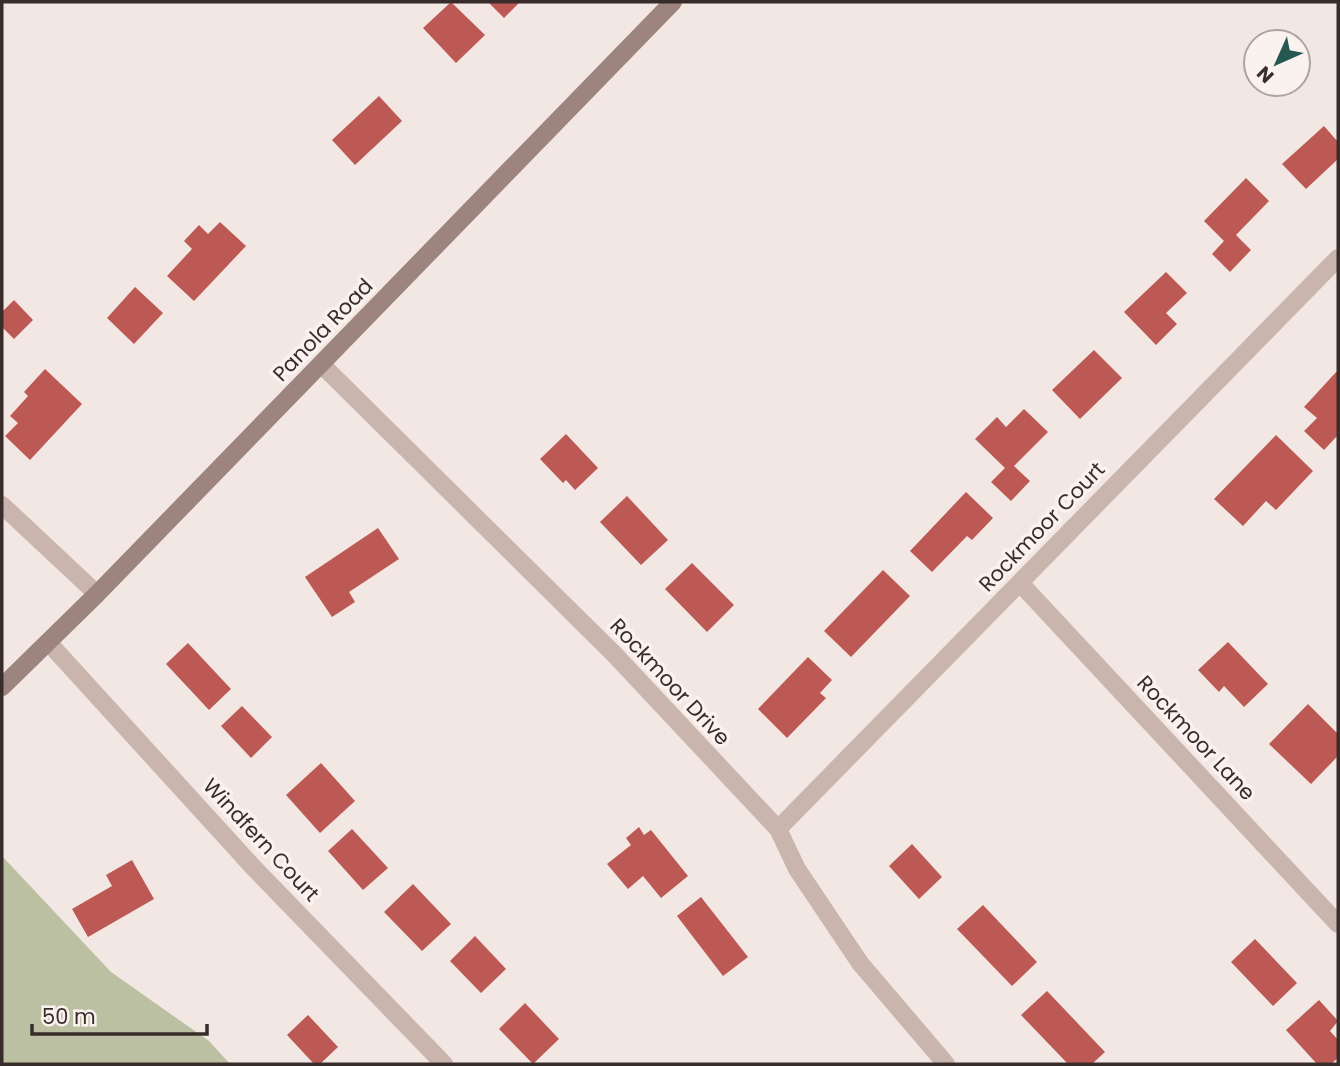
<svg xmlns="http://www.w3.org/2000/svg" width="1340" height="1066" viewBox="0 0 1340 1066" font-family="Poppins,sans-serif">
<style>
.green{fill:#bcc0a2}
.building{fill:#bd5954}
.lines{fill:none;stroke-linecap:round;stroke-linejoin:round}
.minor{stroke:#cab5ae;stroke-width:18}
.secondary{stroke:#9d847f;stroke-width:18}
.labels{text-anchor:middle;stroke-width:7;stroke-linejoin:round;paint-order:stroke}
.street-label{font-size:21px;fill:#392d2c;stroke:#faf2ee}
</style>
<rect width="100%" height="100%" fill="#f2e7e2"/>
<path class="green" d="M2,856L111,972L209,1041L230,1064H2Z"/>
<g class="building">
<path d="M451,2L485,35L456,63L423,28Z"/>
<path d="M488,2H520L504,18Z"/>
<path d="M379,96L402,121L355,165L332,140Z"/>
<path d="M1324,126L1338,142V159L1306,189L1282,164Z"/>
<path d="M1246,178L1269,201L1236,235L1251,250L1230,272L1212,254L1224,241L1204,221Z"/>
<path d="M220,222L246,246L194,301L167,276L192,249L184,241L199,225L208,234Z"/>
<path d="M1166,272L1187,293L1166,313L1177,324L1156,345L1124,312Z"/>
<path d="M135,287L163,313L134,344L107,318Z"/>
<path d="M14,300L33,320L14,339L2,327V312Z"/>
<path d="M1094,350L1122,378L1080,419L1052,390Z"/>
<path d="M45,369L82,404L30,460L5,436L18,423L10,416L28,396L24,392Z"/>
<path d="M1338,370V435L1324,450L1304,431L1317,418L1304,407Z"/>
<path d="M1024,409L1048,432L1014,466L1030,481L1011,501L991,482L1005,468L975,439L997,417L1006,427Z"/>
<path d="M566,434L598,468L575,490L566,480L563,483L540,459Z"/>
<path d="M1276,435L1313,471L1276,510L1266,501L1243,526L1214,499Z"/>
<path d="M966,492L993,518L972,540L967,536L932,572L910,551Z"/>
<path d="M627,496L668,540L641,565L600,522Z"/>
<path d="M378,528L399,559L349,592L355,602L332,617L305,577Z"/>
<path d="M692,563L734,605L707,632L665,589Z"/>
<path d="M883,570L910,596L851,657L824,631Z"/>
<path d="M1228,642L1268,684L1244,707L1224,686L1219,692L1198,670Z"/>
<path d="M188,643L231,689L209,710L166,664Z"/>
<path d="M808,657L832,680L820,693L826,698L787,738L758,709Z"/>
<path d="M1308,704L1338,734V756L1311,784L1269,744Z"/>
<path d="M242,706L272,737L251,758L221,726Z"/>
<path d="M321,763L355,801L320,833L286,795Z"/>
<path d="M639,827L644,835L651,830L688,876L661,898L643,876L628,889L607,864L631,845L626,838Z"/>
<path d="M352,829L388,868L363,890L328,851Z"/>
<path d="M912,844L942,877L919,899L889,866Z"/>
<path d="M132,860L154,899L88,937L72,909L112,886L106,875Z"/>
<path d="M413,884L451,924L422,951L384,912Z"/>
<path d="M701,897L748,957L723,976L677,916Z"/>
<path d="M983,905L1037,962L1012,986L957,929Z"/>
<path d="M475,936L506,969L481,993L450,961Z"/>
<path d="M1255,939L1297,983L1273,1006L1231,962Z"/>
<path d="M1047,991L1105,1052L1092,1064H1068L1021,1015Z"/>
<path d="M1319,1000L1338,1021L1330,1031L1338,1040V1058L1331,1064H1317L1286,1030Z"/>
<path d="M525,1003L559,1039L533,1064L499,1029Z"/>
<path d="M308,1015L338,1047L320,1064H314L287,1035Z"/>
</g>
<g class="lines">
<g class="minor">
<path d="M321,364L615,655L778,829L797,869L860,963L946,1064"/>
<path d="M2,505L97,594"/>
<path d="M1020,583L1338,924"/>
<path d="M48,642L253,867L444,1064"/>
<path d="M778,829L1338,258"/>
</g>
<path class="secondary" d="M2,687L97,594L673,2"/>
</g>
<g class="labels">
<g class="street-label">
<text transform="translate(323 330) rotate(-46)" y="7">Panola Road</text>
<text transform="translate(1042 527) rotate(-46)" y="7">Rockmoor Court</text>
<text transform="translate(670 682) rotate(47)" y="7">Rockmoor Drive</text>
<text transform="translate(1196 738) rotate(47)" y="7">Rockmoor Lane</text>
<text transform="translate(261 840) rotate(47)" y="7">Windfern Court</text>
</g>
</g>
<rect width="1340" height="1066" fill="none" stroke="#392d2c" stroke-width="7"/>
<g transform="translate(1277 63) rotate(225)"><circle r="33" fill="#faf2ee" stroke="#ada3a0" stroke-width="2"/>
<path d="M0-5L12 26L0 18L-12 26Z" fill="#245851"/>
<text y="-10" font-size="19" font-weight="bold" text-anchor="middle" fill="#392d2c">N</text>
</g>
<path d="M32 1024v10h175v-10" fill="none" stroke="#392d2c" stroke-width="3.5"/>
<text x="42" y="1024" font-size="21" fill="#392d2c" stroke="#faf2ee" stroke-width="5" paint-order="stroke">50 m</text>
</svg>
